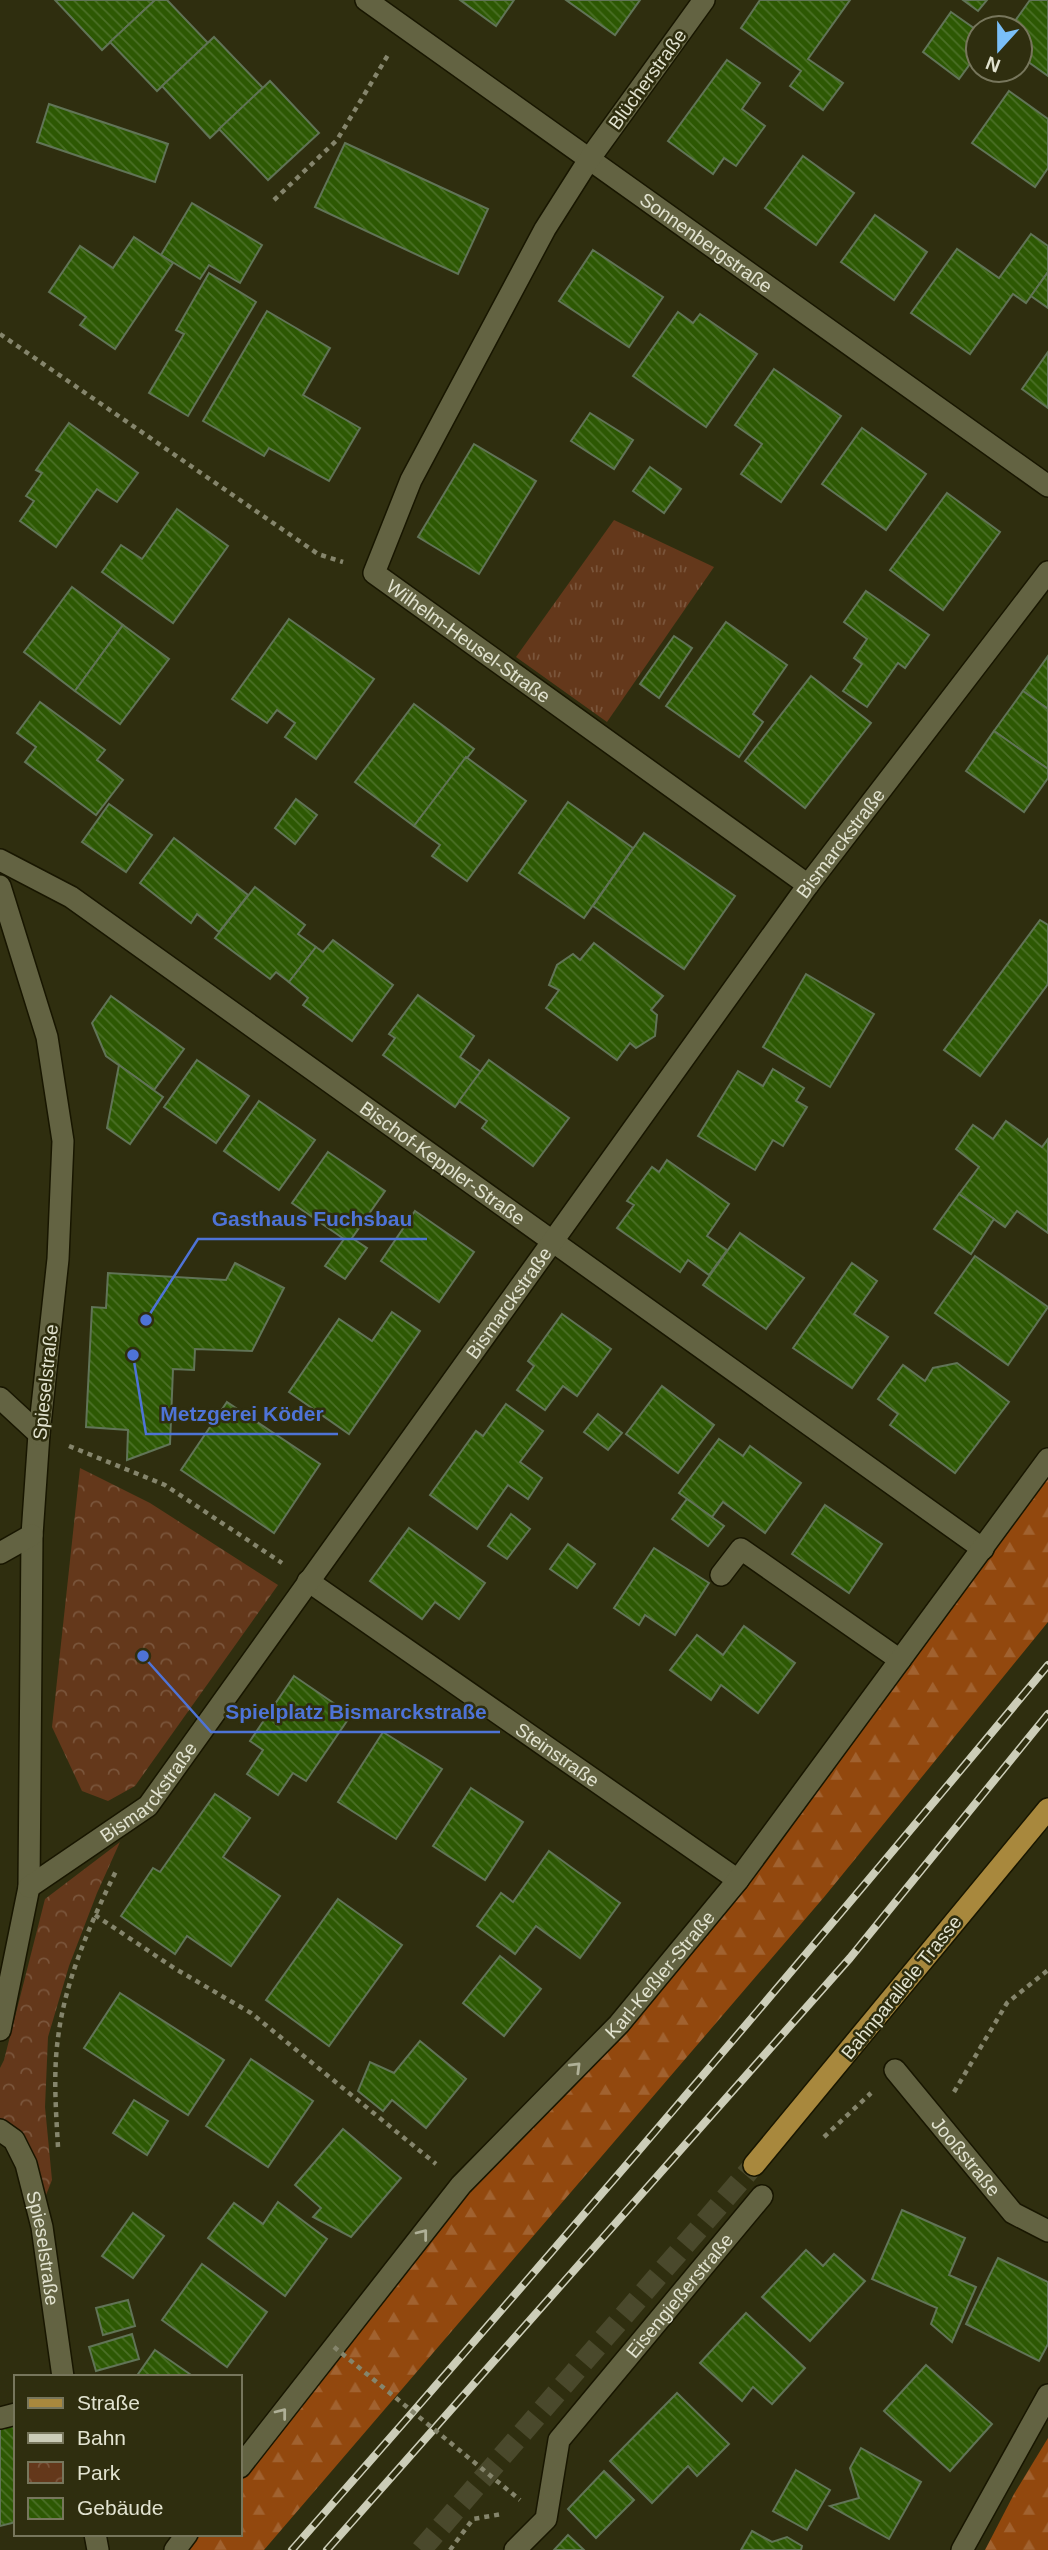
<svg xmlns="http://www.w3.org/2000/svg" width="1048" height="2550" viewBox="0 0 1048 2550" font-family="Helvetica,sans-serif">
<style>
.grass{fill:url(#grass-tufts)}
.forest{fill:url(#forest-firs)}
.park{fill:url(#park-crowns)}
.building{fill:url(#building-back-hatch);stroke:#617457;stroke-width:2}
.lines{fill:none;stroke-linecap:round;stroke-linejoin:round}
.major-tunnel{stroke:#4a492c;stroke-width:21;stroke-dasharray:21 10;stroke-linecap:butt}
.minor-casing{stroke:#181600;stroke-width:24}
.major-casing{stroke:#181600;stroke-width:24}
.path{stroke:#85856c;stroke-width:4.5;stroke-dasharray:5 5;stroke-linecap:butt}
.minor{stroke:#636342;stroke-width:21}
.major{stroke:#a8883d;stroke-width:21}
.rail-casing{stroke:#cccdb8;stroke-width:8}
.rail{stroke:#2f2e0f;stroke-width:5;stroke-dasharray:16;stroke-linecap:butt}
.path-bridge{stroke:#85856c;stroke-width:4.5;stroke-dasharray:5 5;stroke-linecap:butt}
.oneway{stroke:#afb097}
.labels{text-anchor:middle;stroke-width:5;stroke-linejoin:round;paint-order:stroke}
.street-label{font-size:19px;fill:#e2e3d0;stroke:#2f2e0f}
.leader{fill:none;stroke:#4e73d6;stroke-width:2.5}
.callout-dot{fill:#4e73d6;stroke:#2f2e0f;stroke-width:2.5}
.callout-label{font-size:21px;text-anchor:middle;font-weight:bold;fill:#4e73d6;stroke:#2f2e0f;stroke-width:5;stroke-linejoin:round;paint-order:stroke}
</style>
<defs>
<pattern id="grass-tufts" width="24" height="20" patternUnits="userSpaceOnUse" patternTransform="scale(1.75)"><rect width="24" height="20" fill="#64381b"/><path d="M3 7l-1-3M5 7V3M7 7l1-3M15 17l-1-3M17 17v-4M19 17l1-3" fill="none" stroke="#7a553b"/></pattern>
<pattern id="forest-firs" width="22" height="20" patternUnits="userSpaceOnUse" patternTransform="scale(1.75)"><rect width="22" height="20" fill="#92480e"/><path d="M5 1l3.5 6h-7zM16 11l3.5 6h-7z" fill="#a16230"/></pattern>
<pattern id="park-crowns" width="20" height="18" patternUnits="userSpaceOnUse" patternTransform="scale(1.75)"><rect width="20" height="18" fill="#64381b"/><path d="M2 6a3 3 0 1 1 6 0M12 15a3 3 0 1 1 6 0" fill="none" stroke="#7a553b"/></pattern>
<pattern id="building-back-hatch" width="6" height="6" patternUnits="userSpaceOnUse" patternTransform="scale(1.75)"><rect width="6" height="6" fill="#2d5803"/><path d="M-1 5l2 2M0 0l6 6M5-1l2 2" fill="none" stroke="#4b7027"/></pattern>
</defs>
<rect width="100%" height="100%" fill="#2f2e0f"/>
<path class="grass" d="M614,520L714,567L607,722L516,657Z"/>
<g class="forest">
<path d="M1048,1470V1622L825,1896L264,2550H186L198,2534H240V2481L468,2191L625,2027Z"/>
<path d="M1048,2438V2550H985L1014,2494Z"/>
</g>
<g class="park">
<path d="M80,1468L150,1503L278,1585L135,1786L108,1801L82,1791L52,1727Z"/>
<path d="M120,1842L97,1893L69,1966L48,2037L45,2107L52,2180L44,2200L23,2134L0,2119V2068L4,2060L45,1899Z"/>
</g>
<g class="building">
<path d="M55,0H155L102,50Z"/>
<path d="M155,0H167L208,43L157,91L110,42Z"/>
<path d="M460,0H514L496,26Z"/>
<path d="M566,0H640L615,35Z"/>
<path d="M760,0H850L808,59L843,83L823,110L790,86L801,71L741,28Z"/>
<path d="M963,0H987L978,11Z"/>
<path d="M1030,0H1048V76L1020,56V28H1010Z"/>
<path d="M951,12L978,31V53L959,79L923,52Z"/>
<path d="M214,37L263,88L210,138L162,86Z"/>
<path d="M727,60L760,83L742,109L765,126L736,166L724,158L713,174L668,141Z"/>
<path d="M270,81L319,133L268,180L219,129Z"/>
<path d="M1009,91L1048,119V168L1035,187L972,143Z"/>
<path d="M49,104L168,144L155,182L37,142Z"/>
<path d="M345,143L488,209L458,274L315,207Z"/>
<path d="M803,156L854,193L816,245L765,208Z"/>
<path d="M192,203L262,245L240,283L209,265L200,279L161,255Z"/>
<path d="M875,215L927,252L894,300L841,262Z"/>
<path d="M1031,234L1048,246V272L1026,303L1013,294L970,354L911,313L957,249L999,278Z"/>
<path d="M134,237L173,263L115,349L80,325L86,317L49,292L80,246L113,268Z"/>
<path d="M593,250L663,297L629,347L559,301Z"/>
<path d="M1048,272V308L1031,296Z"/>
<path d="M209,273L256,302L188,416L149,393L184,334L176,330Z"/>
<path d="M267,311L330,348L303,395L360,428L329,481L269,448L264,456L203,421Z"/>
<path d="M678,312L693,323L700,314L757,354L706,427L633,376Z"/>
<path d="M1048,352V408L1022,389Z"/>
<path d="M774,369L841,416L781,502L741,474L762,444L735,425Z"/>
<path d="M590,413L633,440L614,469L571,441Z"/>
<path d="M69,423L138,473L117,502L97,489L56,547L20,521L34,501L26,496L42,473L36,470Z"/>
<path d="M862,428L926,474L886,530L822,484Z"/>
<path d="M474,444L536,481L479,574L418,537Z"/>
<path d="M650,467L681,489L664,513L633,491Z"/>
<path d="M947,493L1000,532L943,610L890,570Z"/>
<path d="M177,509L228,546L173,623L102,572L121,545L142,559Z"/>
<path d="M72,587L123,625L75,691L24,652Z"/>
<path d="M866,591L929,635L905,668L898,663L867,707L843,691L862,664L854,658L867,639L844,622Z"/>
<path d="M289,619L374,679L316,759L285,737L295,723L277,710L267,723L232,699Z"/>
<path d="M726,622L787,665L753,714L763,722L739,757L666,706Z"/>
<path d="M123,625L169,659L120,724L75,691Z"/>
<path d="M674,636L692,648L659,698L640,684Z"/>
<path d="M1048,656V709L1023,691Z"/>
<path d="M811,676L871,723L805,808L745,761Z"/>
<path d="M1023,691L1048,709V769L994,731Z"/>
<path d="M40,702L105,750L97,760L123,780L96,815L25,762L36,747L17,733Z"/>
<path d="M414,704L474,749L414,826L355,782Z"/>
<path d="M994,731L1048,769V778L1024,812L966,771Z"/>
<path d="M466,757L526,801L467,881L432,856L440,845L414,826Z"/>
<path d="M296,799L317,815L295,844L275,828Z"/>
<path d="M568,802L633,848L584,918L519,873Z"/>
<path d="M109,804L152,835L126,872L82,842Z"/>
<path d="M644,833L735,896L684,969L593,906Z"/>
<path d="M174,838L248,895L219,932L197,914L191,923L140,883Z"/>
<path d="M255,887L305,925L298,934L316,947L289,982L276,972L270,979L215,938Z"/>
<path d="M1040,920L1048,925V984L980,1076L944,1050Z"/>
<path d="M333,940L393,985L352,1041L303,1005L308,998L289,982L316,947L323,952Z"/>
<path d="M594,943L663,996L651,1010L657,1015L655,1036L636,1048L630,1043L617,1060L546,1008L559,990L549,985L557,965L573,954L580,960Z"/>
<path d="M806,974L874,1014L830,1087L763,1047Z"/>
<path d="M418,995L474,1036L460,1057L481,1072L455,1107L383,1055L395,1038L389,1034Z"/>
<path d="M111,996L184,1049L154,1090L106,1056L92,1023Z"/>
<path d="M197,1060L249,1096L216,1143L164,1107Z"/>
<path d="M489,1060L569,1118L533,1166L482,1128L487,1121L459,1101Z"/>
<path d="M119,1065L163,1097L130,1144L107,1128Z"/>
<path d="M773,1069L804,1088L796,1101L807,1107L783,1146L773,1140L755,1170L698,1136L738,1071L763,1086Z"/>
<path d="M259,1101L315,1140L279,1190L224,1151Z"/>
<path d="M1006,1121L1042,1147L1048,1139V1233L1017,1211L1005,1227L959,1194L979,1167L956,1149L973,1125L993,1139Z"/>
<path d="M328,1152L385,1191L352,1238L367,1248L345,1279L325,1266L344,1239L292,1203Z"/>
<path d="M667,1160L729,1204L707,1236L727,1250L709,1275L688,1260L680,1272L617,1228L634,1205L627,1201L652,1167L659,1172Z"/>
<path d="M959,1194L994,1219L971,1254L934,1229Z"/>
<path d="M415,1211L474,1252L439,1302L381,1261Z"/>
<path d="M740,1233L804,1278L766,1329L703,1285Z"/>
<path d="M975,1256L1048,1307L1008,1365L935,1313Z"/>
<path d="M235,1263L284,1288L252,1351L195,1349L194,1370L173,1369L170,1444L127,1460L128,1430L86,1427L92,1307L106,1308L108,1273L226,1280Z"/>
<path d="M852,1263L877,1281L854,1314L888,1337L852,1388L793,1348Z"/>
<path d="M392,1312L420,1331L349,1434L289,1392L339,1319L372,1341Z"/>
<path d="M562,1314L611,1349L577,1396L563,1386L545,1410L517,1390L534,1366L528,1361Z"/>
<path d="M957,1363L1009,1402L955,1473L890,1425L898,1414L878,1399L903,1365L925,1381L933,1368Z"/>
<path d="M662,1386L714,1425L678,1473L626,1434Z"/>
<path d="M227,1402L320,1464L274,1533L181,1470Z"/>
<path d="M506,1404L543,1431L520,1462L542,1478L528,1499L508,1485L477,1529L430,1495L476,1431L483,1436Z"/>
<path d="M598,1414L622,1433L608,1450L584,1432Z"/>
<path d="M719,1439L743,1456L750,1446L801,1483L765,1533L723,1502L712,1517L679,1493Z"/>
<path d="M687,1499L724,1526L708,1546L672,1519Z"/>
<path d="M825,1505L882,1544L849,1593L792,1554Z"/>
<path d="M511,1514L530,1529L507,1559L488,1546Z"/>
<path d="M409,1528L485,1583L459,1619L435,1602L422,1619L370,1581Z"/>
<path d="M568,1544L595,1564L577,1588L550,1569Z"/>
<path d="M654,1548L709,1583L675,1635L645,1615L639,1625L614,1608Z"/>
<path d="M744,1626L795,1663L758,1713L721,1685L711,1700L670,1670L697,1635L723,1655Z"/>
<path d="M294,1676L351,1715L306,1781L293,1773L278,1795L247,1774L263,1750L250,1741Z"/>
<path d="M383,1732L442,1769L396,1839L338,1802Z"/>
<path d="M471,1788L523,1822L485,1880L433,1846Z"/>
<path d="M215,1794L250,1818L223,1857L280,1896L231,1966L187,1936L175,1954L121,1916L153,1868L160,1872Z"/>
<path d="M549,1851L620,1903L580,1958L536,1926L515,1954L477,1926L501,1893L513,1902Z"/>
<path d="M338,1899L402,1945L329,2046L266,2000Z"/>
<path d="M500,1956L541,1989L504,2036L463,2003Z"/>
<path d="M120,1993L224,2060L188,2115L84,2048Z"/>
<path d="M420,2041L466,2079L426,2128L392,2100L383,2111L358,2091L370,2062L394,2073Z"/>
<path d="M251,2059L313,2101L268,2167L206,2126Z"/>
<path d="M134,2100L168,2121L147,2155L113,2133Z"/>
<path d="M343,2129L401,2178L351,2237L313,2217L321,2208L295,2185Z"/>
<path d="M278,2202L327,2239L285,2296L208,2238L234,2203L263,2224Z"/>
<path d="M902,2210L965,2238L949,2275L976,2287L952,2342L931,2324L937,2308L872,2279Z"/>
<path d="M133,2213L164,2236L133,2278L102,2256Z"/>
<path d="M806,2250L823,2266L834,2254L865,2281L810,2341L762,2297Z"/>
<path d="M998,2258L1048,2282V2344L1039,2361L966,2324Z"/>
<path d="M202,2264L267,2312L227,2367L162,2320Z"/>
<path d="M128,2300L135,2326L103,2335L96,2308Z"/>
<path d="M746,2313L805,2368L772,2404L753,2387L742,2401L700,2363Z"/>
<path d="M132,2334L139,2359L96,2371L89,2347Z"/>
<path d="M155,2350L194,2377H136Z"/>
<path d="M926,2365L992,2424L950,2471L884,2411Z"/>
<path d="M677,2393L729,2444L697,2476L688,2466L652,2503L610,2461Z"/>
<path d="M15,2424L16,2522L0,2526V2428Z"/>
<path d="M861,2448L921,2482L889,2539L830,2506L859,2498L850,2468Z"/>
<path d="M796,2470L830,2490L807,2530L773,2511Z"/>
<path d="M604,2471L634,2500L596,2538L568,2509Z"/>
<path d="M752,2531L772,2542L787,2537L802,2546L801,2550H741Z"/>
<path d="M568,2535L584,2550H554Z"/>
</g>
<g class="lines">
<path class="major-tunnel" d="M421,2550L754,2165"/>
<g class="minor-casing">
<g id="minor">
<path id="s1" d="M366,0L1048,486"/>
<path id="s2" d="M704,0L590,158L545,229L411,480L374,573L808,885"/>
<path id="s3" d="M0,860L71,897L983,1549"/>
<path d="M0,886L47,1037L63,1141L58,1259L39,1434L32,1535L29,1887L0,2030"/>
<path d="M0,1398L39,1434"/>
<path d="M0,1553L32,1535"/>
<path d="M721,1575L741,1549L900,1660"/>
<path id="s4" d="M308,1581L738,1880"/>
<path id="s5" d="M29,1887L148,1806L808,885L1048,572"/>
<path id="s6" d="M895,2070L1013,2213L1048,2231"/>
<path id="s7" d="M0,2130L14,2140L26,2164L42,2227L63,2377"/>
<path d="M0,2418L16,2414"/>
<path id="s8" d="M240,2467L461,2185L619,2024L738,1880L1048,1459"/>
<path d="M95,2534L98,2550"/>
<path d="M175,2550L187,2534"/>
<path id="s9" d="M515,2550L546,2519L559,2440L762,2196"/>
<path d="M962,2550L1048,2395"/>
</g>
</g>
<g class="major-casing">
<path id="major" d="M754,2165L1048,1809"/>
</g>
<g class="path">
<path d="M274,200L337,140L388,55"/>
<path d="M0,334L318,554L343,562"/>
<path d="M69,1446L165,1485L282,1563"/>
<path d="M95,1915L174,1968L251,2013L436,2164"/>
<path d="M954,2092L1007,2003L1048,1970"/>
<path d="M824,2137L871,2093"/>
<path d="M58,2147C56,2111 53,2074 58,2038C65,1980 91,1922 117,1869"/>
<path d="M450,2550L473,2519L502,2514"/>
</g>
<use href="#minor" class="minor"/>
<use href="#major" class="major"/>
<g class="rail-casing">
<g id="rail">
<path d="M292,2550C548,2259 800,1964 1048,1665"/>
<path d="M327,2550L850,1958L1048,1714"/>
</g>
</g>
<use href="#rail" class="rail"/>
<path class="path-bridge" d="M334,2347L520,2500"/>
</g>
<defs><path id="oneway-chevron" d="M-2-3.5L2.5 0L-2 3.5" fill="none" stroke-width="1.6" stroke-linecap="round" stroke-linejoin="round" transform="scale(1.75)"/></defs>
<g class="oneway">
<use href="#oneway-chevron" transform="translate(576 2067) rotate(-45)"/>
<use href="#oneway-chevron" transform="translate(423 2234) rotate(-52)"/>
<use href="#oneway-chevron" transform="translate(282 2413) rotate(-52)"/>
</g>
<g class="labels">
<g class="street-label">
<text transform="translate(647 79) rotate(-54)" y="7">Blücherstraße</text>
<text dy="7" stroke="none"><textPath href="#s1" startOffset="418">Sonnenbergstraße</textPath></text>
<text dy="7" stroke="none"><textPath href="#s2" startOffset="780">Wilhelm-Heusel-Straße</textPath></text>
<text dy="7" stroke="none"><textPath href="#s5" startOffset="1330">Bismarckstraße</textPath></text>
<text dy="7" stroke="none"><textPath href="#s3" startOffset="537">Bischof-Keppler-Straße</textPath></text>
<text dy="7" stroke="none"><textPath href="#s5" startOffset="763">Bismarckstraße</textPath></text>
<text transform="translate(45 1382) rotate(-84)" y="7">Spieselstraße</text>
<text dy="7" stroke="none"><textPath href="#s4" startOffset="304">Steinstraße</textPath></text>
<text dy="7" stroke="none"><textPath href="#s5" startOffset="154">Bismarckstraße</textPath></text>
<text dy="7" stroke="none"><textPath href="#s8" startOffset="648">Karl-Keßler-Straße</textPath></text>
<text transform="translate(901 1987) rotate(-51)" y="7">Bahnparallele Trasse</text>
<text dy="7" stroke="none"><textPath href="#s6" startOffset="112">Jooßstraße</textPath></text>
<text dy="7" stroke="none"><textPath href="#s7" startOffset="130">Spieselstraße</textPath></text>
<text dy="7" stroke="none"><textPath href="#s9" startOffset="312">Eisengießerstraße</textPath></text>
</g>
</g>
<path class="leader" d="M146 1320L198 1239H427M133 1355L146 1434H338M143 1656L211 1732H500"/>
<g class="callout-dot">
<circle cx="146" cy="1320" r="7"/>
<circle cx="133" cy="1355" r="7"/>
<circle cx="143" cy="1656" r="7"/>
</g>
<g class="callout-label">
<text x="312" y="1226">Gasthaus Fuchsbau</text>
<text x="242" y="1421">Metzgerei Köder</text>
<text x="356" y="1719">Spielplatz Bismarckstraße</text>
</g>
<rect x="14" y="2375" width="228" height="161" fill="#2f2e0f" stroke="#77765c" stroke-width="2"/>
<rect x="28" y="2398" width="35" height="10" fill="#a8883d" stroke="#77765c" stroke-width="2"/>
<text x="77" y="2410" font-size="21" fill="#e2e3d0">Straße</text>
<rect x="28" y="2433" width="35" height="10" fill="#cccdb8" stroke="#77765c" stroke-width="2"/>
<text x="77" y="2445" font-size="21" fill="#e2e3d0">Bahn</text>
<rect x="28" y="2462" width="35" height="21" fill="url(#park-crowns)" stroke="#77765c" stroke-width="2"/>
<text x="77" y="2480" font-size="21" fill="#e2e3d0">Park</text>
<rect x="28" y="2498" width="35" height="21" fill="url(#building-back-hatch)" stroke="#77765c" stroke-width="2"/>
<text x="77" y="2515" font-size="21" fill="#e2e3d0">Gebäude</text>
<g transform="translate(999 49) rotate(201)"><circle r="33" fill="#2f2e0f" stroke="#77765c" stroke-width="2"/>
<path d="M0-5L12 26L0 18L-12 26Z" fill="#7abff8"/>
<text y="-10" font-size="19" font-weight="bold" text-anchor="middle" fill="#e2e3d0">N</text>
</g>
</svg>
